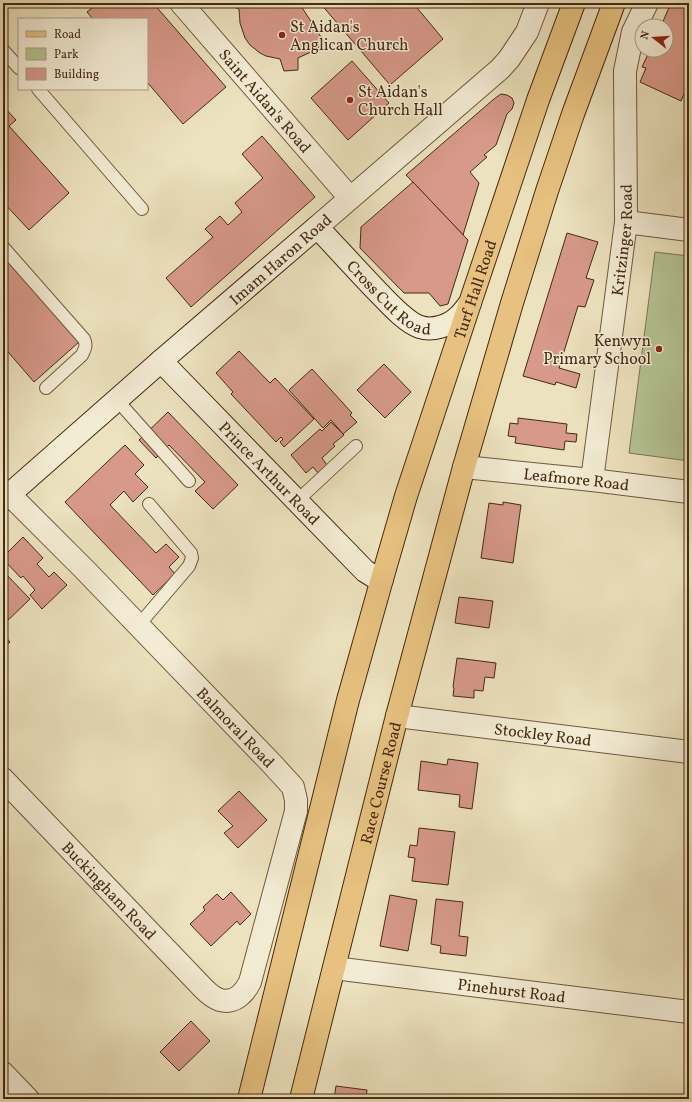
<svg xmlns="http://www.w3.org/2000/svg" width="692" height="1102" viewBox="0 0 692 1102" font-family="Vollkorn,serif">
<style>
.green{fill:#b4c494;stroke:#7d7752}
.building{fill:#d7998a;stroke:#462a11}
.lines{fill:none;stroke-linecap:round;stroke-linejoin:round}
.lane-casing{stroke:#70583c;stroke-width:14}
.street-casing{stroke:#70583c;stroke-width:24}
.secondary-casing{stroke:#462a11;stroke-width:24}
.primary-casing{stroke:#462a11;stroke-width:24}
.lane{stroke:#f3ecd5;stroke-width:12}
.street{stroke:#f3ecd5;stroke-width:22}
.secondary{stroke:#f3ecd5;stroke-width:22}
.primary{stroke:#e6c17f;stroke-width:22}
.poi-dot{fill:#8f2418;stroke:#f3ecd5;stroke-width:1.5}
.labels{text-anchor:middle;stroke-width:3;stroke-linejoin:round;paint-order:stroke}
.poi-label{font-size:16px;fill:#462a11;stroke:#f3ecd5;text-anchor:start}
.street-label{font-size:16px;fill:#462a11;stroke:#f3ecd5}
</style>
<rect width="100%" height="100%" fill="#ece2be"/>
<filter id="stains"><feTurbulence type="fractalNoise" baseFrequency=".005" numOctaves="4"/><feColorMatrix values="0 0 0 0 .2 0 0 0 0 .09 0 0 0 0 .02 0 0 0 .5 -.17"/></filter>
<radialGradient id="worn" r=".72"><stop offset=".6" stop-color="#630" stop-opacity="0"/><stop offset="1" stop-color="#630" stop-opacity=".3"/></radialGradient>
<path class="green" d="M655,252L689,256V461L629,453Z"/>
<g class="building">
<path d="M98,3H153L226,87L183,124L147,82V19H93L87,12Z"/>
<path d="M232,3H299L325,43L313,51L298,58V70L284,71L280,59L266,56L260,53L250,45L245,38L240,23L239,9L231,6Z"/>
<path d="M320,3H413L443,39L390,85Z"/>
<path d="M671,3H689V83L681,101L640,82L646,68L642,67L650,50H666V26H661Z"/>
<path d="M352,61L389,103L348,140L311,98Z"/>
<path d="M501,94L507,95L512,98L514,103L512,109L507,114L496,145L484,155L487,157L470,172L479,183L463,235L406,175L494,99Z"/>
<path d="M3,106L16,120L9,126L69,193L29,230L3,202Z"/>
<path d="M262,136L315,197L191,307L166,278L213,237L205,229L220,216L228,225L242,212L235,203L263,178L242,154Z"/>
<path d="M413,182L468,240L448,304L440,306L429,293H404L360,248L361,227Z"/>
<path d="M567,233L598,242L586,278L594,280L585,307L578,306L559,368L580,374L576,388L556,382L555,385L523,376Z"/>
<path d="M3,255L79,342L34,382L3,346Z"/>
<path d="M239,351L270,383L275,378L314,419L284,447L280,442L283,439L281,437L276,442L231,394L233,392L216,373Z"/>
<path d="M384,364L411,392L385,418L357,390Z"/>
<path d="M312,369L352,413L350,415L357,422L343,434L331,420L323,428L289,390Z"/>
<path d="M168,412L238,485L213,509L195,491L205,482L169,445L156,458L139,440Z"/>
<path d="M518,418L567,424L566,433L577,434L576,442L565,441L564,450L515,443L516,437L508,436L510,423L518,424Z"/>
<path d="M331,422L344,435L333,444L335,446L322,458L327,465L318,473L313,467L306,473L291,455L320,429L322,431Z"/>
<path d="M125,445L144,465L135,474L148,487L133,502L124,491L110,505L156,553L166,544L179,557L169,567L175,574L153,595L65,502Z"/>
<path d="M503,502L521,505L513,563L481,558L489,503L503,505Z"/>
<path d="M23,537L43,558L37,564L49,577L54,572L67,585L42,609L30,595L35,590L23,576L21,578L3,559V557Z"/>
<path d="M3,571L30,599L3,625Z"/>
<path d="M459,597L493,601L489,628L455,623Z"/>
<path d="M3,634L10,642L3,648Z"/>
<path d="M457,658L496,663L494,678L485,677L483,691L474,690V698L453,696L454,688L453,687Z"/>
<path d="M448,759L478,763L472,809L459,807L460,795L418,790L421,761L447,765Z"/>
<path d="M239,791L267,820L238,848L224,833L233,826L218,811Z"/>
<path d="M419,828L455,832L448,885L412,881L415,858L408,857L410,845L417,846Z"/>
<path d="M231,892L251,914L240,925L237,921L211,946L190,924L205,910L203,907L217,894L223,900Z"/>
<path d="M390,895L417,900L408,951L380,946Z"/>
<path d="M436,899L463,902L459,936L468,937L466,956L440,953L441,946L431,944Z"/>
<path d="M191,1021L210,1041L179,1071L160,1052Z"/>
<path d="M336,1086L367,1090L366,1099H334Z"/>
</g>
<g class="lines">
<g class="lane-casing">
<g id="lane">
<path d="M3,50L19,68"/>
<path d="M38,89L142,209"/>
<path d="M3,247L84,339C87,345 85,349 82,355L46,388"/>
<path d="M117,400L189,481"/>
<path d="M297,501L356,446"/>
<path d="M138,626L189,566L192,558L191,553L149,504"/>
</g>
</g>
<g class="street-casing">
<g id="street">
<path id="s1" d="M181,3L350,198"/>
<path d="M626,222L689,230"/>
<path d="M317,227L500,69L509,59L527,32L538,3"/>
<path id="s2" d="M464,467L592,480L689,492"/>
<path id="s3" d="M592,480L626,222L625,71L633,32L647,3"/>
<path id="s4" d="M397,716L689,752"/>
<path id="s5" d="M3,779L204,989C208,993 214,998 220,1000C234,1004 244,994 250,982L296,811V800L293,787L272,764L85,570L9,494"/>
<path id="s6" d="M334,968L689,1012"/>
<path d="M3,1073L28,1099"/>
</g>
</g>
<g class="secondary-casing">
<g id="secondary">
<path id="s7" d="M161,361L365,571L373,576L382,579"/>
<path id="s8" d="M3,500L161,361L317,227C337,248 356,269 376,290C387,301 405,322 420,327C432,331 449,326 458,317C462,314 466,308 470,303"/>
</g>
</g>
<g class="primary-casing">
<g id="primary">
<path id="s9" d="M249,1099L348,700L382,579L406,496L470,303L538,100L574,3"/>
<path id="s10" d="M301,1099L397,716L464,467L512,303L547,191L573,114L614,3"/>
</g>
</g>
<use href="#lane" class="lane"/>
<use href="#street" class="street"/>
<use href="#secondary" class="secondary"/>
<use href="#primary" class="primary"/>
</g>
<g class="poi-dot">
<circle cx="282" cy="35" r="4"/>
<circle cx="350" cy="100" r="4"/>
<circle cx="659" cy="349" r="4"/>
</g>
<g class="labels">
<g class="poi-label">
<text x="290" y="32">St Aidan's<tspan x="290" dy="18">Anglican Church</tspan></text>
<text x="358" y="97">St Aidan's<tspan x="358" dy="18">Church Hall</tspan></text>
<text x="651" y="346" text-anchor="end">Kenwyn<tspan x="651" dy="18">Primary School</tspan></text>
</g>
<g class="street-label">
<text dy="6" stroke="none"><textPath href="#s1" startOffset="129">Saint Aidan's Road</textPath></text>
<text dy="6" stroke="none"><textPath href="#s3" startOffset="242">Kritzinger Road</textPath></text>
<text transform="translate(280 259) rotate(-41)" y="6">Imam Haron Road</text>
<text dy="6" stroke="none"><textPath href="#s9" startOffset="841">Turf Hall Road</textPath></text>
<text dy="6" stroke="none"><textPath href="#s8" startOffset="518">Cross Cut Road</textPath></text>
<text dy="6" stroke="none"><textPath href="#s7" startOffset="156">Prince Arthur Road</textPath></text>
<text dy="6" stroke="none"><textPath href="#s2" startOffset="113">Leafmore Road</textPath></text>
<text transform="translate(236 727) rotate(46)" y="6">Balmoral Road</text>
<text dy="6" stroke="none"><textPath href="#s4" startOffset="147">Stockley Road</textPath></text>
<text dy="6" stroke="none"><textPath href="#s10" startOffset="326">Race Course Road</textPath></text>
<text dy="6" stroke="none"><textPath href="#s5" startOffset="154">Buckingham Road</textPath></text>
<text dy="6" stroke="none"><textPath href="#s6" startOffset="179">Pinehurst Road</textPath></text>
</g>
</g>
<rect width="692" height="1102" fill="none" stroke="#ece2be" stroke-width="16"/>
<rect x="4" y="4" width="684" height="1094" fill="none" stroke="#462a11" stroke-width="2"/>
<rect x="8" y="8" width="676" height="1086" fill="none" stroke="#462a11"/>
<rect x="18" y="18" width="130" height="72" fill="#f3ecd5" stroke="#ae9e87"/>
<rect x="26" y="31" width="20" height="6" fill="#e6c17f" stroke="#ae9e87"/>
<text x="54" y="38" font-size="12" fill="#462a11">Road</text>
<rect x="26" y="48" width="20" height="12" fill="#b4c494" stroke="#ae9e87"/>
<text x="54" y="58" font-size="12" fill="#462a11">Park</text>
<rect x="26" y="68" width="20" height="12" fill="#d7998a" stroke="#ae9e87"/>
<text x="54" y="78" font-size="12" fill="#462a11">Building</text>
<g transform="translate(654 38) rotate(287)"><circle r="19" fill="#f3ecd5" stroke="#ae9e87"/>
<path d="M0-3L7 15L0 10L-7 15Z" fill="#8f2418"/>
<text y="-6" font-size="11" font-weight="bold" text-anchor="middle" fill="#462a11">N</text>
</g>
<rect width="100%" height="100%" filter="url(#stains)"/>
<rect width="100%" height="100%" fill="url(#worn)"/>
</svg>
